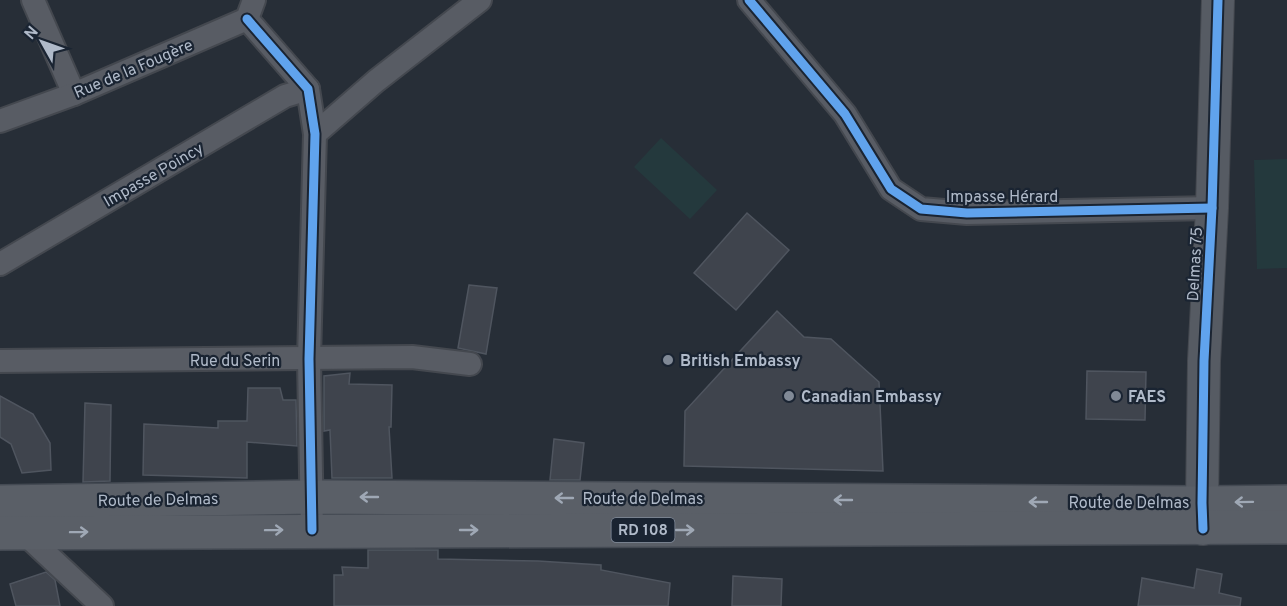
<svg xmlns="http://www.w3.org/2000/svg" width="1287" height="606" viewBox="0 0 1287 606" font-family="Overpass,sans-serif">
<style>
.green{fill:#24393d}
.building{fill:#3f444d;stroke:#4f555f;stroke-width:1.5}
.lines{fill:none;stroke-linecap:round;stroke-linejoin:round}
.street-casing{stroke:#44484f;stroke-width:26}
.secondary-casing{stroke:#44484f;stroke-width:34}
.primary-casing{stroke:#444a53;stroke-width:36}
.street{stroke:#585c64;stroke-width:22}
.secondary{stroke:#565b63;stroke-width:32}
.primary{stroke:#5a5f67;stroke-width:33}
.cycleway-casing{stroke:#1a2432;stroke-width:13}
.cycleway{stroke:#60a3ed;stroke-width:9}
.oneway{stroke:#9fa8b5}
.poi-dot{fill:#808996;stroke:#1a2432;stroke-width:2}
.labels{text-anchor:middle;stroke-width:4.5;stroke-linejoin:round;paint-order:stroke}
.shield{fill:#1a2432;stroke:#838d9c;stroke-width:1.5}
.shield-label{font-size:15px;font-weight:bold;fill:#b0bac9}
.street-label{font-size:16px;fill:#b0bac9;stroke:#1a2432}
.poi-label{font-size:16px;font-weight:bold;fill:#b0bac9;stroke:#1a2432;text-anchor:start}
</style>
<rect width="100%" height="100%" fill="#272e37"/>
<g class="green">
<path d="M661,138L717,190L690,219L634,167Z"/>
<path d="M1287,159V268L1257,269L1254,160Z"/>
</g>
<g class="building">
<path d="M747,213L789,250L736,310L694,273Z"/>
<path d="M469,285L497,288L486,354L458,348Z"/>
<path d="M777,311L804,337L831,339L879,382L883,471L684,466L685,411Z"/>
<path d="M1087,371L1146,372L1145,420L1086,419Z"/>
<path d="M350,373L349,384L392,385L391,427H389L392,478H332L330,430L324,431V376Z"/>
<path d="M248,388H280L283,400H296L297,446L247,442V478L143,475L144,424L218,428V421H247Z"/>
<path d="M0,396L33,414L50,443L51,470L22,473L11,444L0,437Z"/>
<path d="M85,403L111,405L110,481L83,482Z"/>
<path d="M554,439L584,443L580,480H550Z"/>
<path d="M368,550H438V559L538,561L601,565V570L670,583L668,606H334V575H343L342,567L368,568Z"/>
<path d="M1197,569L1222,574L1219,593L1241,598L1240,606H1138L1142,578L1194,588Z"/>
<path d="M46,572L55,580L60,606H16L10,584Z"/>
<path d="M733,576L782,579L781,606H732Z"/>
</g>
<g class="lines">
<g class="street-casing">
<g id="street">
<path d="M33,0L74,94"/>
<path d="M749,0L845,114L891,189L921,209L967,213L1212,208"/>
<path d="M247,19L308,89L315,134L309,359L312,530"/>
<path d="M0,121L74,94L247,19L254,0"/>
<path d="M315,134L376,81L480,0"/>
<path d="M0,264L285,96L308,89"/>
<path d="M0,361L412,357L470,364"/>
<path d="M24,533L102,606"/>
</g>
</g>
<g class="secondary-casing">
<path id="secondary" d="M1203,529L1202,503L1204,361L1212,208L1218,0"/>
</g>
<g class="primary-casing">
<g id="primary">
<path d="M0,502L311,497L1202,503L1287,502"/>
<path d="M0,533L1287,527"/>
</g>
</g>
<use href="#street" class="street"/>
<use href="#secondary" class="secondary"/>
<use href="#primary" class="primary"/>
<g class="cycleway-casing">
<g id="cycleway">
<path d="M749,0L845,114L891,189L921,209L967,213L1212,208"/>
<path d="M247,19L308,89L315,134L309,359L312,530"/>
<path d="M1203,529L1202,503L1204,361L1212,208L1218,0"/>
</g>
</g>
<use href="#cycleway" class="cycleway"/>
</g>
<defs><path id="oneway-shaft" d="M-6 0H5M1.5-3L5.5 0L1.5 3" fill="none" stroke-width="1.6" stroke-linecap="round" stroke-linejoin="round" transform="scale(1.5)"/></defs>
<g class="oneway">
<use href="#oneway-shaft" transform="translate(369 497) rotate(-180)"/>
<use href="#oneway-shaft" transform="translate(564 498) rotate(-180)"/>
<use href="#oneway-shaft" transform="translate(843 500) rotate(-180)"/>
<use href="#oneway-shaft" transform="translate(1038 502) rotate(-180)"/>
<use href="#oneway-shaft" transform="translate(1244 502) rotate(179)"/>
<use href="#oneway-shaft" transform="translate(274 530) rotate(-1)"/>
<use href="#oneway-shaft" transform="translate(469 530)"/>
<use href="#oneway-shaft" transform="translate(685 530)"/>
<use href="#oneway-shaft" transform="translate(79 532) rotate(-1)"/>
</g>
<g class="poi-dot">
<circle cx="668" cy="360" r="6"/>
<circle cx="789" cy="396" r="6"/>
<circle cx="1116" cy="396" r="6"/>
</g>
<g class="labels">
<rect class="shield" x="611.5" y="518" width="63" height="24" rx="4.5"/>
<g class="shield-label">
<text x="643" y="535">RD 108</text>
</g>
<g class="street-label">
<text transform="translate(133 68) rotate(-23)" y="6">Rue de la Fougère</text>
<text transform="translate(153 174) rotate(-30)" y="6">Impasse Poincy</text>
<text x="1002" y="202">Impasse Hérard</text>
<text transform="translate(1194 264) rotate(-87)" y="6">Delmas 75</text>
<text x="235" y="366">Rue du Serin</text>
<text x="643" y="504">Route de Delmas</text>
<text transform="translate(158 499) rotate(-1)" y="6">Route de Delmas</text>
<text x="1129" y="508">Route de Delmas</text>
</g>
<g class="poi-label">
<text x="680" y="366">British Embassy</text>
<text x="801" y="402">Canadian Embassy</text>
<text x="1128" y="402">FAES</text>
</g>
</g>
<g transform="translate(42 42) rotate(310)" stroke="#1a2432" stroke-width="4.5" paint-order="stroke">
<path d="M0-4.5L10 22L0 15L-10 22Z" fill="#b0bac9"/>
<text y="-9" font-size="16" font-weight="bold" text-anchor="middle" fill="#b0bac9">N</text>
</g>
</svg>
